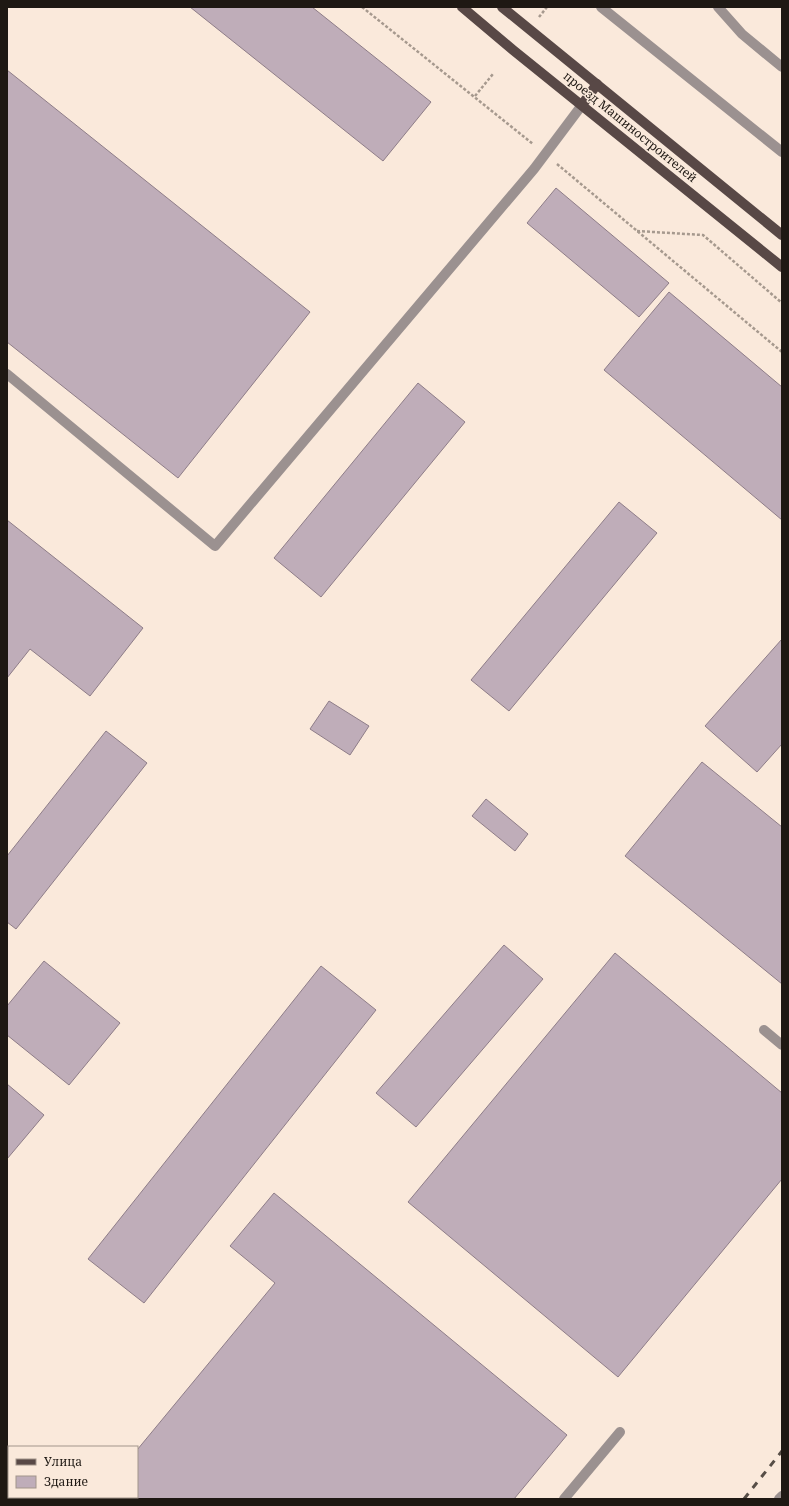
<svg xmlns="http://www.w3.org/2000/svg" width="789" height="1506" viewBox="0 0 789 1506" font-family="'Noto Serif',serif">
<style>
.building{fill:#bfadb9;stroke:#8e7d88}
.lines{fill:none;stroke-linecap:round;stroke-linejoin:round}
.path{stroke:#a6998e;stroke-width:2.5;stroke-dasharray:3 2;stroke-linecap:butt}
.minor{stroke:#9b9190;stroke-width:10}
.major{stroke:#584846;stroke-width:10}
.rail{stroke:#574e47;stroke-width:3;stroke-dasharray:7 7;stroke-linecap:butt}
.labels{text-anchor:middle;stroke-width:3;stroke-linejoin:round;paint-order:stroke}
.street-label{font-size:12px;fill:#1e1813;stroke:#fae9db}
</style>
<rect width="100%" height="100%" fill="#fae9db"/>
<g class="building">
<path d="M190,7H312L431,102L383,161Z"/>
<path d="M7,70L310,312L178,478L7,342Z"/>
<path d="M556,188L669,283L639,317L527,223Z"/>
<path d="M669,292L782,387V520L604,370Z"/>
<path d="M418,383L465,422L321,597L274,558Z"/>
<path d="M619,502L657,533L509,711L471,680Z"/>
<path d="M7,520L143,628L90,696L30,649L7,678Z"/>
<path d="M782,639V744L757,772L705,726Z"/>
<path d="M329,701L369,726L350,755L310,729Z"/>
<path d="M106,731L147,763L16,929L7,922V856Z"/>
<path d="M702,762L782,827V984L625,856Z"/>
<path d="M486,799L528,834L515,851L472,816Z"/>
<path d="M504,945L543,979L416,1127L376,1093Z"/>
<path d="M615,953L782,1093V1179L618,1377L408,1202Z"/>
<path d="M44,961L120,1023L69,1085L7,1035V1006Z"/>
<path d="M321,966L376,1010L144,1303L88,1259Z"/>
<path d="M7,1084L44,1115L7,1159Z"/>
<path d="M274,1193L567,1435L514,1499H97L98,1497H137V1450L275,1283L230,1246Z"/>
</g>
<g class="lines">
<g class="path">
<path d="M362,7L533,144"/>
<path d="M539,17L547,7"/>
<path d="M475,96L493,74"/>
<path d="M557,164L782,352"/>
<path d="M637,231L703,235L782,303"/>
</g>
<g class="minor">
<path d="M601,7L782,152"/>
<path d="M718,7L742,34L782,67"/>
<path d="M7,374L215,546L534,169L582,105"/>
<path d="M764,1030L782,1045"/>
<path d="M564,1499L620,1432"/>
<path d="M779,1499L782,1496"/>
</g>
<g class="major">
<path d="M462,7L513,50L782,267"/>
<path d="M502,7L782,235"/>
<path d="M582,105L597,84"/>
</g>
<path class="rail" d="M744,1499L782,1451"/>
</g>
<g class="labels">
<g class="street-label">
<text transform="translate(630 127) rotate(39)" y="4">проезд Машиностроителей</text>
</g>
</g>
<rect width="789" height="1506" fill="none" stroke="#1e1813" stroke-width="16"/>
<rect x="8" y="1446" width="130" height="52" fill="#fae9db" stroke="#a2958b"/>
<rect x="16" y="1459" width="20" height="6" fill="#584846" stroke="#a2958b"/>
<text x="44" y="1466" font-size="12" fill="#1e1813">Улица</text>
<rect x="16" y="1476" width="20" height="12" fill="#bfadb9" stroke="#a2958b"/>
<text x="44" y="1486" font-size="12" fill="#1e1813">Здание</text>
</svg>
